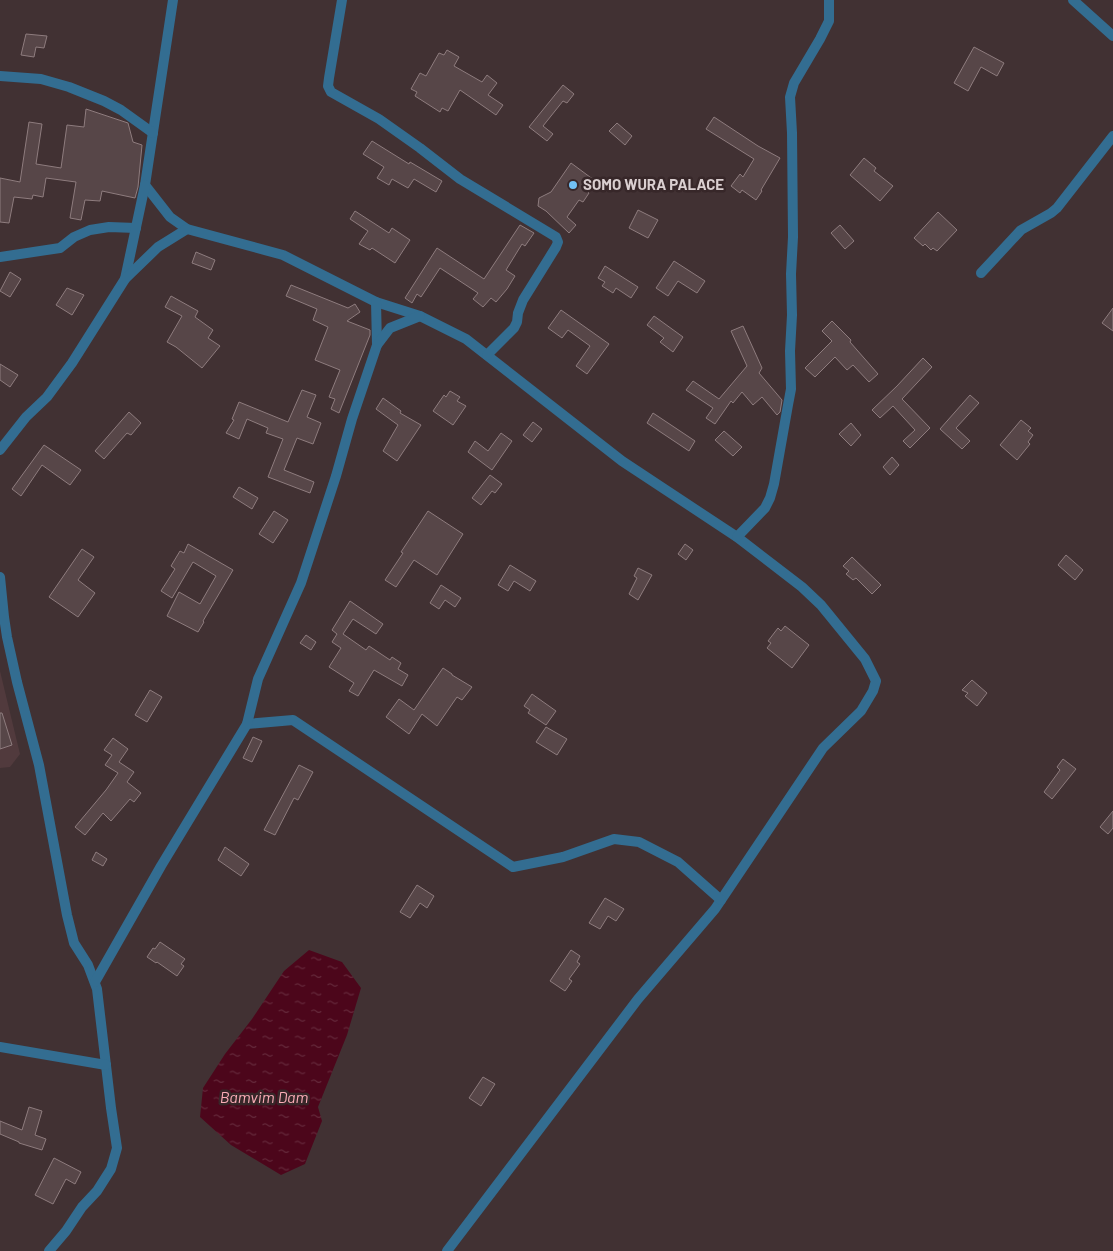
<svg xmlns="http://www.w3.org/2000/svg" width="1113" height="1251" viewBox="0 0 1113 1251" font-family="Barlow,sans-serif">
<style>
.built{fill:#513a3d}
.water{fill:url(#water-ripples)}
.building{fill:#574648;stroke:#8e7c7e}
.lines{fill:none;stroke-linecap:round;stroke-linejoin:round}
.minor{stroke:#336d91;stroke-width:10}
.poi-dot{fill:#71c1f5;stroke:#372729;stroke-width:2}
.labels{text-anchor:middle;stroke-width:5;stroke-linejoin:round;paint-order:stroke}
.poi-label{font-size:15px;font-weight:bold;fill:#dacfd0;stroke:#372729;text-anchor:start}
.water-label{font-size:16px;font-style:italic;fill:#fbacb7;stroke:#372729}
</style>
<defs>
<pattern id="water-ripples" width="26" height="14" patternUnits="userSpaceOnUse" patternTransform="scale(1.25)"><rect width="26" height="14" fill="#4c061b"/><path d="M2 4q2-2 4 0t4 0M15 11q2-2 4 0t4 0" fill="none" stroke="#65293b"/></pattern>
</defs>
<rect width="100%" height="100%" fill="#413133"/>
<path class="built" d="M0,671L20,754L10,767L0,768Z"/>
<path class="water" d="M309,950L342,962L361,988L347,1035L318,1107L322,1121L305,1164L281,1175L231,1145L200,1117L203,1088L225,1054L252,1019L284,971Z"/>
<g class="building">
<path d="M26,34L47,36L44,48L36,47L34,57L21,55Z"/>
<path d="M974,47L1004,63L997,76L981,67L968,91L954,83Z"/>
<path d="M447,50L459,57L454,66L482,82L487,75L497,83L488,95L503,105L496,115L460,90L448,111L442,108L440,112L415,96L417,92L411,89L420,73L426,76L439,53L444,55Z"/>
<path d="M563,85L574,94L567,103L563,101L543,126L553,134L547,141L529,127Z"/>
<path d="M86,109L128,123L133,142L142,145L138,187L135,198L102,191L100,201L85,200L81,220L70,218L76,182L46,178L43,197L33,195L32,199L14,197L9,223L0,222V178L20,182L29,122L42,124L36,164L61,168L67,125L84,127Z"/>
<path d="M714,117L758,146L780,158L761,190L762,191L756,200L742,190L740,193L731,186L740,174L743,177L754,159L706,129Z"/>
<path d="M617,123L632,136L625,145L609,131Z"/>
<path d="M372,141L409,164L410,162L442,181L436,192L414,179L408,188L392,179L389,185L377,178L384,167L363,154Z"/>
<path d="M864,158L876,168L874,171L893,186L880,201L850,175Z"/>
<path d="M571,163L594,180L586,190L589,193L583,202L579,200L567,217L576,225L569,233L546,211L538,206L539,198L551,192Z"/>
<path d="M638,210L658,220L648,238L629,228Z"/>
<path d="M355,211L389,233L392,228L410,240L395,263L372,248L370,250L359,244L368,231L350,219Z"/>
<path d="M938,212L957,230L937,251L933,248L931,250L925,244L923,246L914,238Z"/>
<path d="M520,225L534,233L525,246L522,244L506,270L515,276L507,289L496,302L491,298L483,307L473,299L478,293L440,268L421,297L417,294L412,303L405,298L437,248L484,279Z"/>
<path d="M840,225L854,241L845,249L831,233Z"/>
<path d="M196,252L215,260L211,270L192,263Z"/>
<path d="M674,261L705,281L697,293L678,281L668,296L656,288Z"/>
<path d="M605,266L638,287L631,298L616,288L613,293L602,286L605,282L598,278Z"/>
<path d="M10,272L21,279L10,297L0,291Z"/>
<path d="M291,285L348,308L355,304L360,312L347,321L370,330V335L339,413L331,409L335,399L329,397L340,370L315,360L328,327L313,320L317,309L286,296Z"/>
<path d="M67,288L84,295L72,315L56,305Z"/>
<path d="M171,296L198,311L195,317L213,330L208,338L220,346L202,368L176,347L167,342L182,316L165,307Z"/>
<path d="M1113,308V331L1102,323Z"/>
<path d="M561,310L609,344L587,374L576,366L590,346L568,330L562,338L548,328Z"/>
<path d="M654,316L683,337L673,352L660,342L664,338L647,325Z"/>
<path d="M832,321L851,340L850,342L878,374L869,382L853,365L847,370L835,357L815,377L805,368L832,341L822,331Z"/>
<path d="M743,326L762,368L759,373L782,400L780,412L777,415L762,397L753,405L742,392L733,403L731,401L715,424L706,418L713,408L686,390L693,381L719,399L747,366L731,331Z"/>
<path d="M923,358L932,367L902,399L930,428L910,448L903,441L915,430L893,406L880,418L872,410L897,386Z"/>
<path d="M0,364L18,375L10,387L0,380Z"/>
<path d="M302,390L316,395L307,417L321,423L313,444L297,438L284,470L314,482L310,493L268,477L283,439L266,433L268,428L247,419L239,439L226,433L234,420L232,419L239,402L288,422Z"/>
<path d="M450,391L460,397L457,401L466,406L453,425L433,411L444,395L446,397Z"/>
<path d="M970,395L979,403L956,428L970,441L962,449L940,429Z"/>
<path d="M383,398L401,411L400,413L421,425L397,461L383,451L398,425L376,409Z"/>
<path d="M129,412L141,423L131,435L127,433L104,459L95,451Z"/>
<path d="M653,413L695,441L689,451L647,423Z"/>
<path d="M1021,420L1031,428L1028,431L1033,435L1028,442L1030,444L1017,460L1000,445Z"/>
<path d="M533,422L542,429L532,442L523,435Z"/>
<path d="M851,423L861,435L851,446L839,434Z"/>
<path d="M724,431L742,447L733,456L715,440Z"/>
<path d="M501,433L512,441L492,470L468,452L475,441L488,451Z"/>
<path d="M44,445L81,470L70,485L42,465L21,496L12,489Z"/>
<path d="M892,457L899,465L890,475L883,467Z"/>
<path d="M490,475L502,484L495,493L492,491L481,505L472,498Z"/>
<path d="M239,487L258,498L252,509L233,497Z"/>
<path d="M274,511L288,520L273,543L259,534Z"/>
<path d="M428,511L463,534L437,575L414,560L396,587L385,580L403,553L401,552Z"/>
<path d="M188,544L233,570L203,621L204,622L198,632L167,616L179,592L200,604L216,576L193,562L172,598L161,591L175,569L171,566L180,551L184,553Z"/>
<path d="M685,544L693,550L686,560L678,554Z"/>
<path d="M82,549L94,557L78,580L95,593L78,617L49,597Z"/>
<path d="M1066,555L1083,570L1075,580L1058,565Z"/>
<path d="M852,557L881,585L872,594L856,578L853,580L846,574L849,571L843,566Z"/>
<path d="M510,565L536,581L530,591L514,581L508,591L498,585Z"/>
<path d="M638,568L652,575L638,600L629,594L637,578L634,576Z"/>
<path d="M441,585L461,598L455,607L445,600L439,609L430,603Z"/>
<path d="M350,601L383,624L376,634L353,619L343,634L366,650L369,646L390,660L392,657L401,663L398,669L408,675L402,686L374,670L358,696L349,691L354,683L329,667L341,648L332,642L337,634L332,630Z"/>
<path d="M785,626L809,645L792,668L767,648L771,643L768,641L778,628L781,631Z"/>
<path d="M306,635L316,642L311,650L300,643Z"/>
<path d="M443,668L452,674V675L472,687L462,700L457,697L437,726L422,714L409,734L386,717L399,699L414,710Z"/>
<path d="M972,680L987,693L977,706L965,696L968,693L962,690Z"/>
<path d="M150,690L162,697L147,722L135,715Z"/>
<path d="M532,694L556,711L546,725L528,713L530,710L524,706Z"/>
<path d="M0,713H2L12,745L0,749Z"/>
<path d="M546,727L567,739L557,755L536,742Z"/>
<path d="M253,737L262,741L252,762L243,758Z"/>
<path d="M113,738L128,749L119,762L134,772L127,782L141,793L134,802L130,799L111,821L103,813L85,835L75,827L106,790L118,773L105,765L112,755L104,750Z"/>
<path d="M1063,759L1076,769L1052,799L1044,792L1060,770L1057,767Z"/>
<path d="M299,765L313,772L298,800L294,798L275,835L264,830Z"/>
<path d="M1113,811V828L1108,834L1100,827Z"/>
<path d="M225,847L249,864L241,876L218,860Z"/>
<path d="M96,852L107,859L103,866L92,860Z"/>
<path d="M417,885L434,896L427,908L420,903L410,918L400,912Z"/>
<path d="M605,898L624,909L616,921L608,916L600,929L589,923Z"/>
<path d="M160,942L185,959L181,964L184,966L177,976L157,962L156,963L147,957L153,948L155,949Z"/>
<path d="M571,950L580,956L577,962L580,964L569,979L572,981L565,991L550,981Z"/>
<path d="M483,1077L495,1084L481,1106L469,1098Z"/>
<path d="M29,1107L42,1111L35,1135L46,1139L42,1150L19,1143V1142L0,1134V1121L22,1130Z"/>
<path d="M54,1158L81,1172L75,1184L66,1179L53,1204L35,1195Z"/>
</g>
<g class="lines">
<g class="minor">
<path d="M173,0L145,185L170,217L187,229L283,255L376,302L420,316L466,339L622,461L737,537L802,587L821,605L865,659L876,681L873,691L861,711L823,748L715,909L638,999L447,1251"/>
<path d="M342,0L329,78L328,86L331,92L379,119L420,148L460,179L556,237L558,242L556,247L523,300L518,313L517,322L514,328L487,355"/>
<path d="M1073,0L1113,36"/>
<path d="M0,76L41,79L69,87L104,101L121,110L153,133"/>
<path d="M0,257L60,248L74,237L90,230L109,227L136,228"/>
<path d="M981,273L1021,230L1051,213L1057,208L1113,136"/>
<path d="M125,279L145,185"/>
<path d="M376,302L377,345"/>
<path d="M0,450L26,417L47,397L72,363L125,279L158,247L187,229"/>
<path d="M737,537L765,508L770,498L774,484L788,405L791,389L790,351L792,315L791,274L793,237L792,133L790,97L794,83L820,39L829,21V0"/>
<path d="M0,577L4,617L7,637L17,682L39,765L67,915L74,943L88,965L97,989L111,1108L117,1148L111,1169L97,1191L82,1207L66,1231L49,1251"/>
<path d="M247,724L293,720L513,867L563,857L614,839L639,842L678,862L721,900"/>
<path d="M95,982L161,866L247,724L258,679L301,583L336,476L352,419L377,345L390,328L420,316"/>
<path d="M0,1047L106,1065"/>
</g>
</g>
<circle class="poi-dot" cx="573" cy="185" r="5"/>
<g class="labels">
<g class="poi-label">
<text x="583" y="190">SOMO WURA PALACE</text>
</g>
<g class="water-label">
<text x="264" y="1103">Bamvim Dam</text>
</g>
</g>
</svg>
